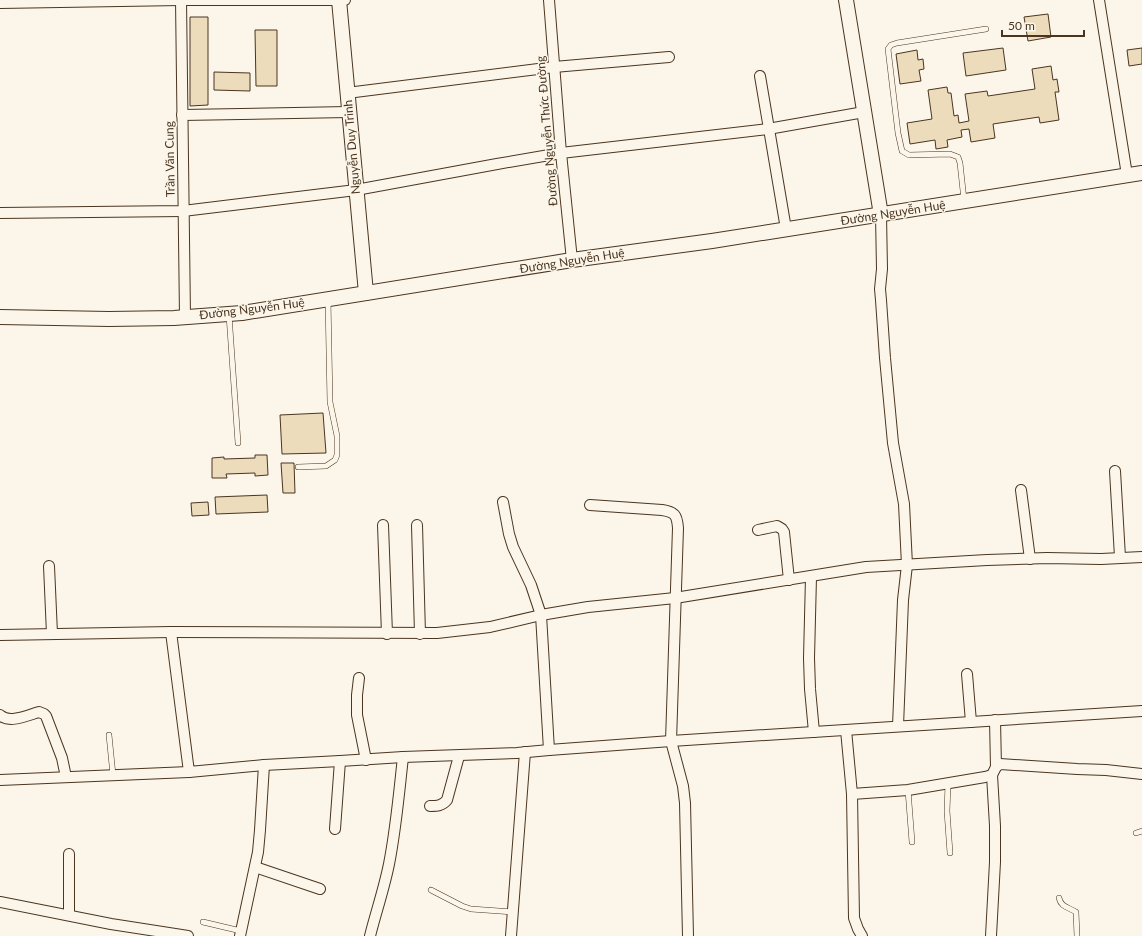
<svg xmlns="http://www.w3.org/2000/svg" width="1142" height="936" viewBox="0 0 1142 936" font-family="Lato,sans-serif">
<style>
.building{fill:#ecdcbc;stroke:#4a3520}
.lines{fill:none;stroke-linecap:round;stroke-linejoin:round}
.lane-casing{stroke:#4a3520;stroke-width:6}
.street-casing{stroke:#4a3520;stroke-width:12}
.secondary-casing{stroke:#4a3520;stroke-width:16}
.lane{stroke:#fbf6e9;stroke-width:5}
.street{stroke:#fbf6e9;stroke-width:10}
.secondary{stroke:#fbf6e9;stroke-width:14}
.labels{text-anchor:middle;stroke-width:3;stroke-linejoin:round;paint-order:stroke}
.street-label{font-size:12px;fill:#4a3520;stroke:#fbf6e9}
</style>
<rect width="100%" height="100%" fill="#fbf6e9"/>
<g class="building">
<path d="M1048,14L1051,37L1028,41L1024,17Z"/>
<path d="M190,17H208V105L190,106Z"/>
<path d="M255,30H277V86H256Z"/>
<path d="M1003,48L1006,70L966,76L963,53Z"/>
<path d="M1142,48V64L1129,66L1127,50Z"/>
<path d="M917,50L918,60L923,59L924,69L919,70L921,81L900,84L896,54Z"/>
<path d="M1051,66L1053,80L1057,79L1059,92H1055L1059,120L1040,123L1039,117L993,124L995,138L971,142L969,129L961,130L962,137L947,140L948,147L936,149L935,140L910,144L907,123L932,119L928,90L947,87L948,93H951L954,116L958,115L959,123L969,121L965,94L987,91L988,96L1035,89L1032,69Z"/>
<path d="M214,72L250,73V91L214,90Z"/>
<path d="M323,413L326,453L282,454L280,415Z"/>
<path d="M255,455H267L268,475L255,476V473L226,474L227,478H212V458L224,457V459L255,458Z"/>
<path d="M281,463H294L295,493H283Z"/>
<path d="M267,495L268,512L216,514L215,497Z"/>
<path d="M208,502L209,515L192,516L191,503Z"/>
</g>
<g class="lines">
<g class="lane-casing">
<g id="lane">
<path d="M964,200L960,163L958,157L950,154L909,155L902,151L898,133L888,49L891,45L897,43L986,29"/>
<path d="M229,315L238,443"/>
<path d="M298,467L326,466L335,460L337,455V436L330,402L328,300"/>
<path d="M109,735L113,775"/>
<path d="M948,784L947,811L950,853"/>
<path d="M908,790L912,842"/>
<path d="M1136,833L1142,831"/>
<path d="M431,890L462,906L471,909L513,912"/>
<path d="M1059,898C1061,907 1068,907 1076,912L1077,936"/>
<path d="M203,922L241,931"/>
</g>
</g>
<g class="street-casing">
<g id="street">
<path d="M181,0L185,317"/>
<path d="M549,0L561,153L572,260"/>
<path d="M1099,0L1127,175"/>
<path d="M0,3L181,0H345"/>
<path d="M760,76L786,229"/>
<path d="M347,93L554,67L669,57"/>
<path d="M182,115L348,112"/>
<path d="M0,213L183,211L356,190L497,164L561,153L768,129L864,112"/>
<path d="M881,215L882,269L880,289L881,300L885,358L893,443L904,504L907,565L903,600L898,726"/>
<path d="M1115,471L1120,557"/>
<path d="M1021,490L1030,559"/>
<path d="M503,502L509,534L513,547L531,585L541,615L549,750"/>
<path d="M590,505L662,510C675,512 677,515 678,528L671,741L683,786L685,803L688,936"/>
<path d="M383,525L387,634"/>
<path d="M417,525L420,634"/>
<path d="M758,530L777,526L782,529L784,532L789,580"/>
<path d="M49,566L52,634"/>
<path d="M811,577L809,658L810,689L814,732"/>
<path d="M171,632L189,772L264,765L340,761L403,757L517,753L549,750L671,741L1142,711"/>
<path d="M0,635L171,632L437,633L490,627L541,615L588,607L675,598L866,567L987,560L1047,558L1101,559L1142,557"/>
<path d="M967,674L971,722"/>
<path d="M359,678L357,695V715L366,760"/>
<path d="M0,715C9,724 28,715 39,712L44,714L46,716L62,758L66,777"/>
<path d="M995,720L996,767"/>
<path d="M846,730L852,794L854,918L858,929L862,936"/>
<path d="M0,780L189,772"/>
<path d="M852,794L908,790L985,777L992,775L996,767L1000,764L1077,769L1106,770L1142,774"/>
<path d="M430,806C437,806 442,806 447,800L459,756"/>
<path d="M335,829L340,761"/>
<path d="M69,854V915"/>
<path d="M255,867L320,889"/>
<path d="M0,902L111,924L188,936"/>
<path d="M240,936L258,852L260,830L264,765"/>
<path d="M370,936C376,912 384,889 389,864C396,829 399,793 403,757"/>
<path d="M511,936L525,752"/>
<path d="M991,936L995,862V826L992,775"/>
</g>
</g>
<g class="secondary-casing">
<g id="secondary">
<path d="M339,0L366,293"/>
<path d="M846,0L881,215"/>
<path d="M0,317L109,319L174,318L242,313L572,260L712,241L1142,173"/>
</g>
</g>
<use href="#lane" class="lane"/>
<use href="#street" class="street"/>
<use href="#secondary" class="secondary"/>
</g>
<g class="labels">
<g class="street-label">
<text transform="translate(547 131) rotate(-95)" y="4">Đường Nguyễn Thức Đường</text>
<text transform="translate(352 147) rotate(-95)" y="4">Nguyễn Duy Trinh</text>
<text transform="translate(170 159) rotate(-91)" y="4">Trần Văn Cung</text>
<text transform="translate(893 213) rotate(-9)" y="4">Đường Nguyễn Huệ</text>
<text transform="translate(572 261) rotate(-9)" y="4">Đường Nguyễn Huệ</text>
<text transform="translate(252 309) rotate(-7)" y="4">Đường Nguyễn Huệ</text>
</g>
</g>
<path d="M1002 30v6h82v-6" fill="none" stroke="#4a3520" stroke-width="2"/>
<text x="1008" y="30" font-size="12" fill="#4a3520" stroke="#fbf6e9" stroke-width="3" paint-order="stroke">50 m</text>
</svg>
